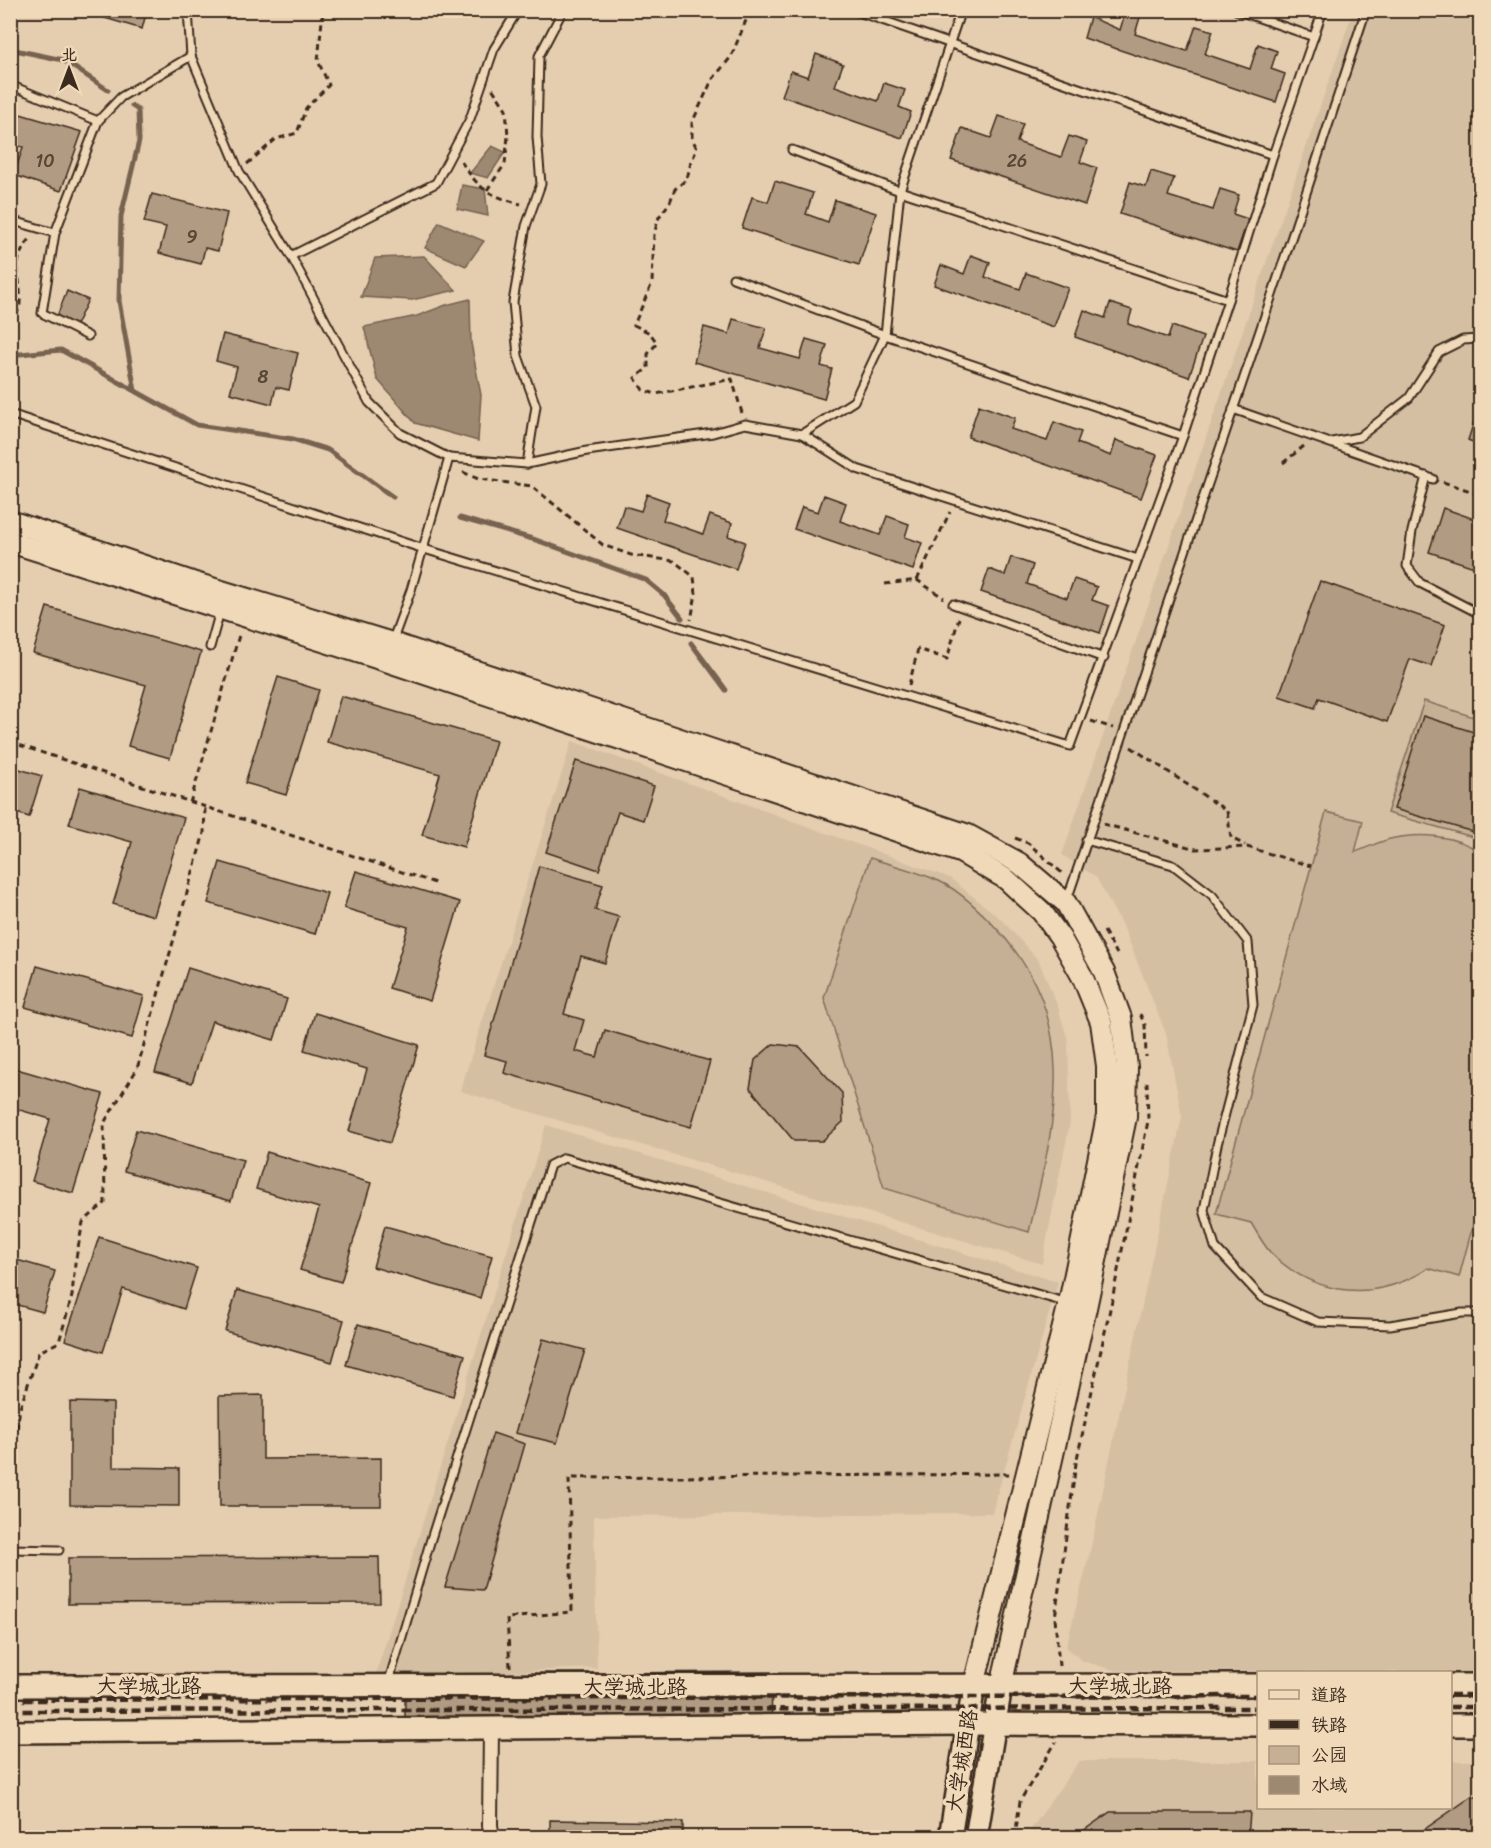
<svg xmlns="http://www.w3.org/2000/svg" width="1491" height="1848" viewBox="0 0 1491 1848" font-family="Sriracha,'LXGW WenKai TC',sans-serif">
<style>
.built{fill:#d5bfa2}
.green{fill:#c5b095;stroke:#806d5a;stroke-width:1.5}
.water{fill:#9d8872;stroke:#766250;stroke-width:1.5}
.lines{fill:none;stroke-linecap:round;stroke-linejoin:round}
.stream{stroke:#766250;stroke-width:5}
.building{fill:#b19b82;stroke:#3b2a1e;stroke-width:1.5}
.lane-casing{stroke:#3b2a1e;stroke-width:11}
.street-casing{stroke:#3b2a1e;stroke-width:18}
.secondary-casing{stroke:#3b2a1e;stroke-width:24}
.primary-casing{stroke:#3b2a1e;stroke-width:26}
.path{stroke:#3b2a1e;stroke-width:3;stroke-dasharray:6 4.5;stroke-linecap:butt}
.lane{stroke:#f0d9b9;stroke-width:7}
.street{stroke:#f0d9b9;stroke-width:14}
.secondary{stroke:#f0d9b9;stroke-width:20}
.primary{stroke:#f0d9b9;stroke-width:21}
.rail{stroke:#3b2a1e;stroke-width:4.5;stroke-dasharray:9 4.5;stroke-linecap:butt}
.labels{text-anchor:middle;stroke-width:6;stroke-linejoin:round;paint-order:stroke}
.number-label{font-size:18px;fill:#584637}
.street-label{font-size:21px;fill:#3b2a1e;stroke:#f0d9b9}
</style>
<rect width="100%" height="100%" fill="#e5ceb0"/>
<filter id="ink" filterUnits="userSpaceOnUse"><feTurbulence type="fractalNoise" baseFrequency=".0167" numOctaves="2"/><feDisplacementMap in="SourceGraphic" scale="12" xChannelSelector="R" yChannelSelector="G"/><feConvolveMatrix kernelMatrix="1 2 1 2 8 2 1 2 1" color-interpolation-filters="sRGB"/></filter>
<g filter="url(#ink)">
<g class="built">
<path d="M1353,11H1480V1672L1117,1671L1082,1661L1066,1647L1089,1556L1182,1117L1166,1034L1125,931L1096,877L1062,855Z"/>
<path d="M572,741L950,878L1001,919L1039,961L1058,1007L1068,1040L1070,1122L1042,1264L460,1091Z"/>
<path d="M546,1125L1058,1282L992,1513L594,1516L597,1668L375,1677Z"/>
<path d="M1079,1761H1258V1808H1450L1451,1761H1480V1837L1025,1838Z"/>
</g>
<g class="green">
<path d="M1424,701L1480,719V839L1387,813Z"/>
<path d="M1326,812L1363,821L1355,852C1367,848 1378,842 1390,839C1419,832 1456,835 1480,852V1199L1459,1277L1428,1268C1421,1274 1413,1277 1404,1281C1359,1300 1311,1290 1275,1257C1265,1249 1258,1234 1251,1223L1216,1214Z"/>
<path d="M870,858C892,865 917,871 939,881C959,890 984,914 998,930C1083,1023 1055,1123 1029,1232L884,1188L824,998Z"/>
</g>
<g class="water">
<path d="M492,146L505,152L488,178L470,173Z"/>
<path d="M462,185L485,189L488,216L457,209Z"/>
<path d="M439,222L484,241L466,266L425,248Z"/>
<path d="M424,256L456,290L412,300L361,297L375,258Z"/>
<path d="M470,299L471,343L481,395L478,441L415,423L377,379L364,327L417,316L446,305Z"/>
</g>
<g class="lines">
<g class="stream">
<path d="M10,49L63,60L108,90"/>
<path d="M132,106L138,110L139,141L121,216L119,301L135,391"/>
<path d="M10,355L61,350L197,425L293,439L328,450L393,497"/>
<path d="M460,518L536,540L646,580L664,595L682,618"/>
<path d="M691,643L726,690"/>
</g>
</g>
<g class="building">
<path d="M78,10H147L142,29Z"/>
<path d="M1126,10L1141,14L1135,34L1187,51L1196,26L1213,31L1205,54L1250,69L1258,44L1277,51L1271,69L1285,74L1276,102L1084,38L1090,17L1120,30Z"/>
<path d="M816,54L843,64L835,86L878,101L884,83L905,90L899,107L911,112L902,138L782,96L791,71L808,77Z"/>
<path d="M10,111L82,132L61,191L14,175L23,147L10,144Z"/>
<path d="M999,116L1023,124L1017,142L1061,157L1069,136L1087,142L1080,162L1097,168L1085,205L951,160L962,128L991,138Z"/>
<path d="M1151,171L1174,178L1168,196L1213,210L1220,189L1239,195L1233,214L1248,219L1237,252L1120,214L1130,182L1146,187Z"/>
<path d="M775,181L813,193L806,214L828,222L835,200L876,213L859,265L742,228L752,197L768,202Z"/>
<path d="M152,194L227,213L218,251L205,248L201,264L159,253L166,227L144,222Z"/>
<path d="M971,255L990,262L985,277L1020,289L1026,273L1068,288L1054,327L934,285L941,265L964,274Z"/>
<path d="M67,291L88,300L76,325L57,316Z"/>
<path d="M1110,303L1132,310L1128,324L1168,338L1172,326L1203,337L1189,377L1075,337L1084,310L1105,318Z"/>
<path d="M733,319L766,328L760,348L800,359L806,339L827,345L821,366L832,369L824,399L694,362L704,327L729,334Z"/>
<path d="M223,334L298,353L289,390L276,387L272,404L230,393L237,367L216,361Z"/>
<path d="M1480,403V445L1468,440Z"/>
<path d="M979,405L1015,418L1011,429L1047,441L1054,422L1081,432L1077,443L1111,456L1116,440L1157,455L1141,498L968,437Z"/>
<path d="M647,494L669,502L663,520L703,534L710,515L732,523L728,536L745,542L736,569L617,528L624,506L641,511Z"/>
<path d="M824,495L846,503L840,521L880,535L887,516L909,524L905,537L922,543L913,570L794,529L802,507L818,512Z"/>
<path d="M1443,508L1480,521V569L1429,552Z"/>
<path d="M1011,557L1033,565L1027,584L1067,598L1074,579L1097,587L1092,600L1109,606L1100,633L981,592L989,569L1005,575Z"/>
<path d="M1320,581L1445,625L1431,666L1410,659L1387,722L1319,698L1315,708L1279,696Z"/>
<path d="M47,607L201,652L170,758L128,746L146,685L33,653Z"/>
<path d="M278,677L319,690L286,795L245,783Z"/>
<path d="M341,696L496,741L464,847L422,835L440,774L327,742Z"/>
<path d="M1423,716L1480,734V834L1394,809Z"/>
<path d="M576,761L654,786L643,820L618,812L599,870L546,852Z"/>
<path d="M10,766L42,776L29,817L10,811Z"/>
<path d="M80,787L184,818L154,916L113,904L132,842L69,824Z"/>
<path d="M220,862L327,893L315,934L208,903Z"/>
<path d="M539,866L603,885L595,910L619,917L605,963L581,956L564,1014L584,1020L575,1051L597,1057L605,1030L710,1061L691,1127L504,1073L507,1061L484,1055Z"/>
<path d="M356,871L460,902L430,1001L389,988L408,927L344,908Z"/>
<path d="M37,966L144,996L132,1038L25,1007Z"/>
<path d="M188,968L287,999L274,1040L212,1021L192,1083L155,1072Z"/>
<path d="M315,1013L419,1045L390,1143L349,1131L367,1069L304,1050Z"/>
<path d="M773,1044L800,1047L842,1093L843,1122L822,1141H794L750,1088L755,1060Z"/>
<path d="M10,1067L103,1094L73,1193L32,1181L50,1119L10,1107Z"/>
<path d="M136,1130L243,1160L231,1201L124,1171Z"/>
<path d="M267,1152L371,1183L341,1282L300,1270L319,1208L256,1189Z"/>
<path d="M385,1226L492,1256L480,1298L373,1267Z"/>
<path d="M99,1237L197,1268L184,1309L123,1289L103,1352L65,1340Z"/>
<path d="M10,1258L55,1271L43,1312L10,1303Z"/>
<path d="M237,1290L344,1320L332,1362L225,1331Z"/>
<path d="M358,1324L465,1355L453,1396L346,1365Z"/>
<path d="M543,1339L585,1350L557,1443L515,1433Z"/>
<path d="M263,1395V1459L381,1458V1506H220L219,1396Z"/>
<path d="M70,1402L113,1403V1467L179,1468V1506L70,1505Z"/>
<path d="M493,1433L525,1444L483,1590L445,1587Z"/>
<path d="M379,1557L380,1603L68,1604V1558Z"/>
<path d="M771,1672L772,1732L405,1734V1674Z"/>
<path d="M1471,1797H1480V1838H1412Z"/>
<path d="M1110,1812H1250L1248,1838H1073Z"/>
<path d="M550,1820L683,1822V1838H550Z"/>
</g>
<g class="lines">
<g class="lane-casing">
<g id="lane">
<path d="M188,10L191,56L239,171L291,256L369,402L400,433L449,458"/>
<path d="M853,10L1273,155"/>
<path d="M1236,10L1314,37"/>
<path d="M10,85L98,121"/>
<path d="M792,150L900,191L1228,300L1273,155L1323,10"/>
<path d="M10,220L55,233"/>
<path d="M291,256L436,183L470,119L494,49L518,10"/>
<path d="M733,278L885,335L1183,436"/>
<path d="M88,336L42,313L55,233L98,121L121,97L191,56"/>
<path d="M1233,409L1433,479"/>
<path d="M10,414L421,548L1070,746L1183,436L1228,300"/>
<path d="M802,434L857,469L1138,559"/>
<path d="M1332,442L1359,437L1409,398L1439,352L1463,340L1480,339"/>
<path d="M527,464L536,406L518,356L513,302L526,226L541,184L537,137L539,56L563,10"/>
<path d="M1426,476L1412,531L1407,566L1420,583L1480,614"/>
<path d="M953,604L1104,658"/>
<path d="M392,642L411,590L449,458L527,464L587,451L713,433L745,424L802,434L854,401L885,335L900,191L961,10"/>
<path d="M210,647L220,611"/>
<path d="M1086,840L1173,865L1212,895L1248,942L1253,1005L1217,1145L1204,1210L1215,1247L1261,1297L1318,1322L1390,1325L1462,1313H1480"/>
<path d="M1067,900L1292,236L1366,10"/>
<path d="M10,1549L59,1550"/>
<path d="M388,1684L431,1539L550,1165L564,1158L1068,1303"/>
</g>
</g>
<g class="street-casing">
<path id="street" d="M491,1729L490,1825L492,1838"/>
</g>
<g class="secondary-casing">
<g id="secondary">
<path d="M10,521L192,582L392,643L968,835L1019,863L1066,903L1104,972L1121,1018L1127,1067L1126,1117L1086,1308L1001,1686"/>
<path d="M10,542L386,661L960,852L1006,879L1042,912L1060,937L1083,978L1101,1022L1107,1066V1116L1069,1303L974,1685"/>
</g>
</g>
<g class="primary-casing">
<g id="primary">
<path d="M1450,1685H1480"/>
<path d="M10,1686C427,1686 843,1686 1258,1685"/>
<path d="M1450,1725H1480"/>
<path d="M10,1732L968,1724L1258,1725"/>
<path d="M950,1838L974,1685"/>
<path d="M976,1838L1001,1686"/>
</g>
</g>
<g class="path">
<path d="M461,161C478,189 490,196 521,204"/>
<path d="M247,164L276,139L297,133L306,108L329,85L318,61L323,10"/>
<path d="M487,190L505,164L508,136L506,109L492,88"/>
<path d="M10,324C14,318 20,310 20,303C22,275 9,264 30,239"/>
<path d="M742,413L732,379L656,394L643,390L635,378L648,368V354L657,343L650,333L634,325L652,283L654,234L659,217L670,202L675,189L687,179L691,162L697,149L692,138V123L712,80L731,57L749,13L753,10"/>
<path d="M1283,463L1304,446"/>
<path d="M463,472L478,479L532,486L603,545L631,555L674,561L694,577L696,594L691,620"/>
<path d="M1443,482L1480,494"/>
<path d="M917,580L950,512"/>
<path d="M885,584L917,580L944,598"/>
<path d="M909,685L918,649L947,659L959,618"/>
<path d="M1091,721L1113,728"/>
<path d="M10,742L435,883"/>
<path d="M1131,747L1227,811L1231,838L1245,845"/>
<path d="M190,803L240,632"/>
<path d="M1103,824L1196,849L1247,847L1311,866"/>
<path d="M1015,838L1028,843L1062,873"/>
<path d="M1104,931L1117,954"/>
<path d="M1140,1014L1145,1025L1146,1057"/>
<path d="M10,1448L15,1440L20,1408L39,1352L59,1342L72,1296L75,1263L83,1222L105,1203L104,1123L137,1069L204,833L205,808"/>
<path d="M1059,1666L1055,1618L1076,1463L1112,1300L1148,1121L1147,1082"/>
<path d="M510,1667L507,1618L572,1612L569,1478L1010,1474"/>
<path d="M1015,1838L1020,1801L1056,1742"/>
</g>
<use href="#lane" class="lane"/>
<use href="#street" class="street"/>
<use href="#secondary" class="secondary"/>
<use href="#primary" class="primary"/>
<g class="rail">
<path d="M1450,1695H1480"/>
<path d="M10,1700L1258,1696"/>
<path d="M1450,1707H1480"/>
<path d="M10,1711L1258,1708"/>
</g>
</g>
</g>
<g class="labels">
<g class="number-label">
<text x="45" y="167">10</text>
<text x="1017" y="167">26</text>
<text x="192" y="243">9</text>
<text x="263" y="383">8</text>
</g>
<g class="street-label">
<text x="149" y="1693">大学城北路</text>
<text x="1120" y="1693">大学城北路</text>
<text x="635" y="1694">大学城北路</text>
<text transform="translate(962 1761) rotate(-81)" y="7">大学城西路</text>
</g>
</g>
<rect width="1491" height="1848" fill="none" stroke="#f0d9b9" stroke-width="36"/>
<rect x="18" y="18" width="1455" height="1812" fill="none" stroke="#3b2a1e" stroke-width="2" filter="url(#ink)"/>
<rect x="1257" y="1671" width="195" height="138" fill="#f0d9b9" stroke="#a8937b" stroke-width="1.5"/>
<rect x="1269" y="1690" width="30" height="9" fill="#f0d9b9" stroke="#a8937b" stroke-width="1.5"/>
<text x="1311" y="1701" font-size="18" fill="#3b2a1e">道路</text>
<rect x="1269" y="1720" width="30" height="9" fill="#3b2a1e" stroke="#a8937b" stroke-width="1.5"/>
<text x="1311" y="1731" font-size="18" fill="#3b2a1e">铁路</text>
<rect x="1269" y="1746" width="30" height="18" fill="#c5b095" stroke="#a8937b" stroke-width="1.5"/>
<text x="1311" y="1761" font-size="18" fill="#3b2a1e">公园</text>
<rect x="1269" y="1776" width="30" height="18" fill="#9d8872" stroke="#a8937b" stroke-width="1.5"/>
<text x="1311" y="1791" font-size="18" fill="#3b2a1e">水域</text>
<g transform="translate(69 69)" stroke="#f0d9b9" stroke-width="4.5" paint-order="stroke">
<path d="M0-4.5L10 22L0 15L-10 22Z" fill="#3b2a1e"/>
<text y="-9" font-size="16" font-weight="bold" text-anchor="middle" fill="#3b2a1e">北</text>
</g>
</svg>
